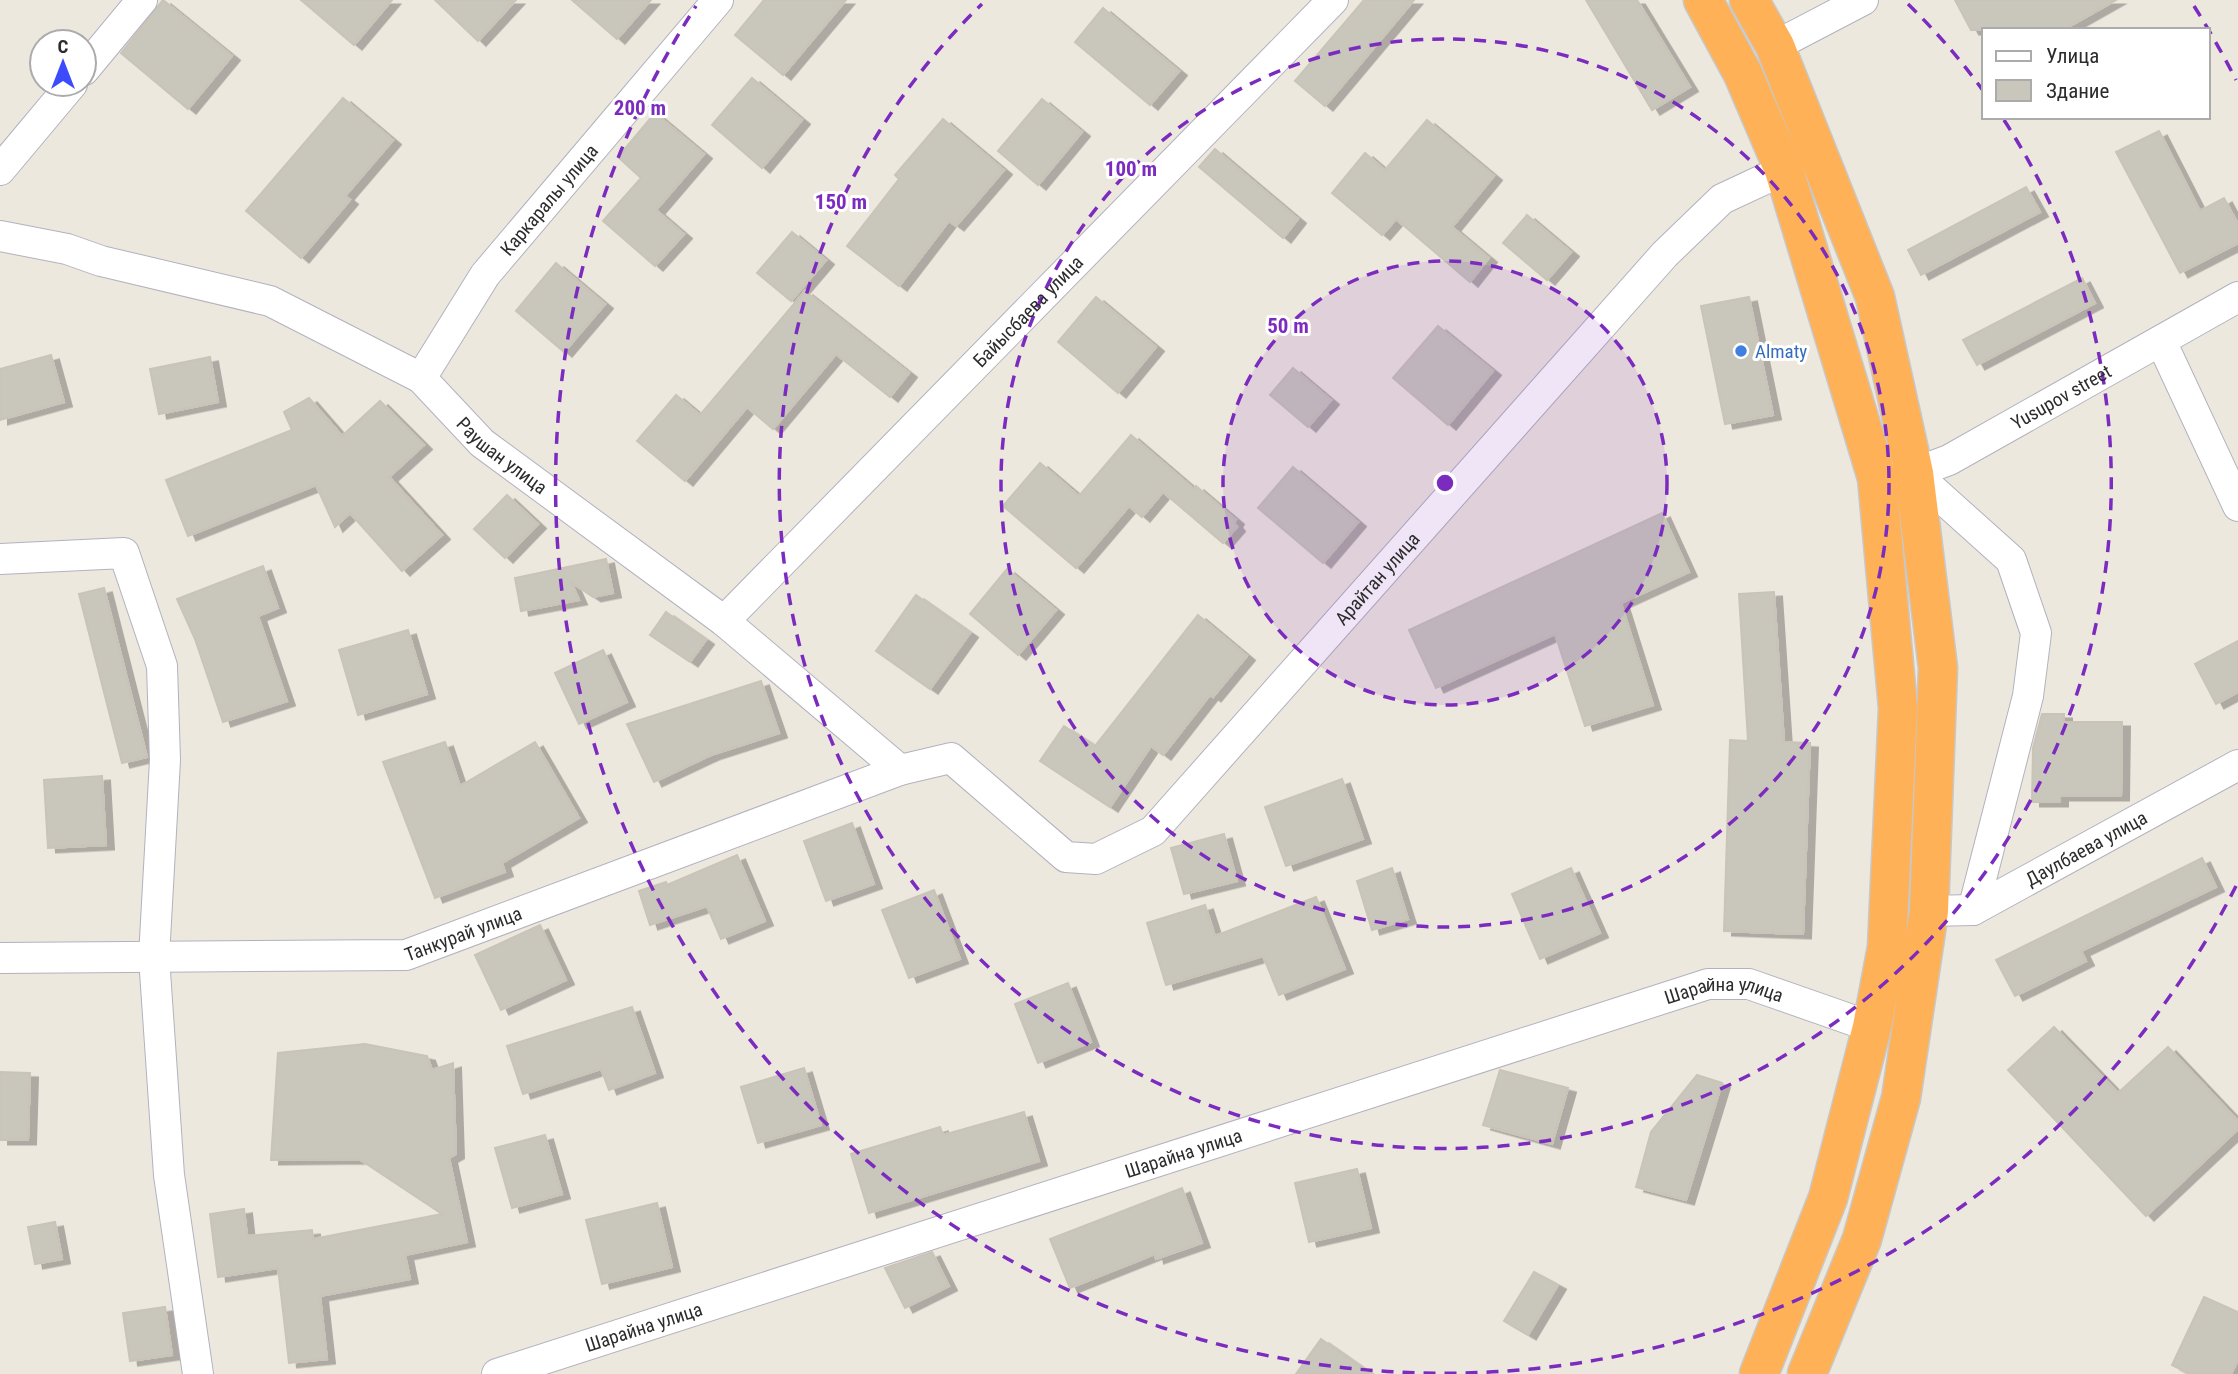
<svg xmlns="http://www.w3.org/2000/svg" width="2238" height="1374" viewBox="0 0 2238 1374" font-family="'Roboto Condensed',sans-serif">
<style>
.building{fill:#c9c6bc;stroke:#c9c4b7;stroke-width:2;filter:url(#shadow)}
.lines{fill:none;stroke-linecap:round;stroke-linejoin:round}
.minor-casing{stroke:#b2b2bf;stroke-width:32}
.highway-casing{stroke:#c8c8c8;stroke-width:41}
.minor{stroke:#fff;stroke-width:30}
.highway{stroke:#ffb157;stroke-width:38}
.ring{fill:none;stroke:#7b2cbf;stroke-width:3.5;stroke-dasharray:12 9}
.shop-dot{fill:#3f7fe0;stroke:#fff;stroke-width:2.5}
.labels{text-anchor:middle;stroke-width:6;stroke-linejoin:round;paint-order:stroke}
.street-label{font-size:19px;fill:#2c2c2c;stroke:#fff}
.shop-label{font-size:19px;fill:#366cbe;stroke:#fff;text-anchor:start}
.centre{fill:#7b2cbf;stroke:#fff;stroke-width:3.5}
.ring-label{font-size:21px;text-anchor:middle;font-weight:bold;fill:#7b2cbf;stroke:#fff;stroke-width:6;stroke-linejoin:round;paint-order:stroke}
</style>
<defs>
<filter id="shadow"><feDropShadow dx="8" dy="4.5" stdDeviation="0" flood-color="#0004"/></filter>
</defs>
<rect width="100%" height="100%" fill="#ede8de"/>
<g class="building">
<path d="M163,0L232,56L188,109L121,53Z"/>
<path d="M301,0H392L354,45Z"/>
<path d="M435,0H516L478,41Z"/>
<path d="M572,0H651L617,39Z"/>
<path d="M764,0H846L783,75L735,35Z"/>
<path d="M1364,0H1414L1325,106L1295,81Z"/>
<path d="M1586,0H1637L1690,87L1652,110Z"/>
<path d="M1955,0H2116L2063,30H1971Z"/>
<path d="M1103,8L1179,71L1150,105L1075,42Z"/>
<path d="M752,78L802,120L762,168L712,125Z"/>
<path d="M343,98L393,140L345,196L350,200L301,258L246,211Z"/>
<path d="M1042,99L1082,132L1038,185L998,151Z"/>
<path d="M655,113L704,154L656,210L684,234L655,266L603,221L641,178L618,157Z"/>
<path d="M943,119L1004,170L956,226L949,221L899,286L847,246L899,179L895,175Z"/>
<path d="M1427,120L1494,176L1452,227L1489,258L1470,282L1396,219L1382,235L1332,193L1365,153L1385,170Z"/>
<path d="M2159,131L2200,211L2224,198L2238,224V243L2180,273L2116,152Z"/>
<path d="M1215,149L1298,219L1283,238L1199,167Z"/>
<path d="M2026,187L2040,212L1921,275L1908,250Z"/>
<path d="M1527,215L1571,252L1547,280L1503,243Z"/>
<path d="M792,232L826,260L791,301L757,273Z"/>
<path d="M556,263L605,304L564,352L516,311Z"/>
<path d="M2082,278L2095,303L1977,365L1963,340Z"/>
<path d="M805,291L909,373L890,397L836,354L773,429L747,407L685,481L637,441L676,395L700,415Z"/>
<path d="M1096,297L1156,347L1118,393L1058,342Z"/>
<path d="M1749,297L1773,415L1725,424L1701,306Z"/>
<path d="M1438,326L1493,371L1448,425L1393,378Z"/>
<path d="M51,355L64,402L0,420V369Z"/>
<path d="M210,357L218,402L159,414L150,369Z"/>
<path d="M1293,368L1331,400L1308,427L1270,395Z"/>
<path d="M309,398L342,436L380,401L424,445L389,477L442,535L402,571L350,513L335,527L316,485L188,536L166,480L292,430L284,412Z"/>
<path d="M1131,435L1194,489L1196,486L1236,520L1234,523L1237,527L1223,543L1163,492L1142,517L1129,506L1076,568L1003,506L1040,463L1079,496Z"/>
<path d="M1293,467L1358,522L1323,563L1258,508Z"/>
<path d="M507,495L538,524L505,558L474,529Z"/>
<path d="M1662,513L1689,572L1621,603L1653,705L1585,726L1555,634L1436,688L1409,630Z"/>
<path d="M606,559L613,593L593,597L571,582L579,600L521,611L515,578Z"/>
<path d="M263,566L278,608L258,616L287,701L223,722L195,639L177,599Z"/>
<path d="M1007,569L1056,610L1018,655L970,614Z"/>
<path d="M104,588L147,757L122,763L79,594Z"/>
<path d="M1774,592L1784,742L1810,743L1803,934L1724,931L1730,740L1748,741L1739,594Z"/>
<path d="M916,595L970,633L930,689L876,651Z"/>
<path d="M666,612L706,640L690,662L650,635Z"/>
<path d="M1198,615L1247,656L1213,697L1210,695L1163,755L1151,746L1110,807L1040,761L1064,726L1095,746Z"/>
<path d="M408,630L427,694L358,715L339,650Z"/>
<path d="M2238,641V692L2216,704L2195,664Z"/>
<path d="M603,650L627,702L579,724L555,673Z"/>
<path d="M761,681L779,733L711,755L654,782L627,724Z"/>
<path d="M2042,714H2064V722H2122L2121,796H2060V802H2032L2033,748Z"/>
<path d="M445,742L460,786L535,742L579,818L502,863L505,872L435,898L383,762Z"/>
<path d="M102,776L106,845L48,848L44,780Z"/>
<path d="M1342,779L1363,839L1286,866L1265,807Z"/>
<path d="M852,823L874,884L826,901L804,841Z"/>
<path d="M1224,834L1237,881L1184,894L1171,848Z"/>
<path d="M737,855L765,921L721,939L707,906L650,925L639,891L666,882L667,885Z"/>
<path d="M2202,858L2216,887L2081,951L2086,961L2015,996L1996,960Z"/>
<path d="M1392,868L1408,919L1372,930L1357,881Z"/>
<path d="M1571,868L1600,933L1540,959L1512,894Z"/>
<path d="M934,890L960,959L909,978L882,910Z"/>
<path d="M1316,897L1345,969L1279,995L1263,956L1166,985L1147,923L1205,905L1215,936Z"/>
<path d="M540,925L566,980L501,1010L475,955Z"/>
<path d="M1068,983L1091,1042L1038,1063L1015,1004Z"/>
<path d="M632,1007L655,1073L609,1090L601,1069L523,1094L507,1046Z"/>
<path d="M2054,1027L2118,1093L2168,1047L2238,1121V1129L2146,1216L2008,1070Z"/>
<path d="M365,1044L427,1056L432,1070L453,1063L456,1154L449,1158L467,1242L405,1255L410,1279L320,1296L327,1359L289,1363L278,1268L218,1277L210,1214L244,1209L247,1236L312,1230L313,1239L442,1214L359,1159L271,1160L278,1053Z"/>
<path d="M804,1068L821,1125L758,1143L741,1087Z"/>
<path d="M1500,1070L1568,1088L1552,1144L1483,1125Z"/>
<path d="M0,1072L30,1073L28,1140H0Z"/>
<path d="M1697,1075L1722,1083L1686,1200L1636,1187L1651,1132Z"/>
<path d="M1024,1112L1039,1161L869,1213L851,1154L940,1127L943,1135Z"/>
<path d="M545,1135L562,1194L512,1208L495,1148Z"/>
<path d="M1357,1169L1371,1228L1309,1242L1295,1183Z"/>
<path d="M1182,1188L1202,1243L1156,1259L1155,1254L1070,1288L1050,1239Z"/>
<path d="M657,1203L672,1267L602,1284L586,1220Z"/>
<path d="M55,1222L62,1259L35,1264L28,1227Z"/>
<path d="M932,1252L949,1286L905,1308L885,1268Z"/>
<path d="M1534,1272L1558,1285L1528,1335L1504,1321Z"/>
<path d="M2204,1297L2238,1312V1360L2231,1374H2190L2172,1365Z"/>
<path d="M165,1307L172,1355L130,1361L123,1313Z"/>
<path d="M1321,1339L1371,1374H1296Z"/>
</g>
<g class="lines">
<g class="minor-casing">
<g id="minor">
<path d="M1775,46L1863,0"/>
<path d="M84,70L142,0"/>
<path d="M0,170L72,84"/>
<path id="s1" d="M0,236L67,249L101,261L270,301L421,378L482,443L724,621L900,770L951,758L1066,857L1096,859L1153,831L1665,254L1722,199L1784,170"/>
<path d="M2161,341L2238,506"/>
<path id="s2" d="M421,378L485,275L718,0"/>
<path d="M1914,473L2011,560L2036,633L2028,696L1973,910"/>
<path id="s3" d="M1898,475L1914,473L1949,460L2238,297"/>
<path d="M0,559L124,553L162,666L165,760L154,957L169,1175L198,1374"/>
<path id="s4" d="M724,621L1333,0"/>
<path id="s5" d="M1929,911L1973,910L2238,765"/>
<path id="s6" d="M0,958L406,955L900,770"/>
<path id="s7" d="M497,1374L1708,984H1749L1872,1027"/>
</g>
</g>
<g class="highway-casing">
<g id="highway">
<path d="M1703,0L1743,74L1784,170L1877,478L1898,708L1887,947L1872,1027L1828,1198L1759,1374"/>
<path d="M1749,0L1775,46L1875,297L1914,473L1938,668L1929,911L1901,1098L1862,1239L1807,1374"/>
</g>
</g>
<use href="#minor" class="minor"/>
<use href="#highway" class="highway"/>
</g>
<circle cx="1445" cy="483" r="222" fill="#7b2cbf" fill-opacity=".12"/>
<g class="ring">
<circle cx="1445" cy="483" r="222"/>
<circle cx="1445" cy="483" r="444"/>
<path d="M1908 4A666 666 0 0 1 1984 92M2004 120A666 666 0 1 1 982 4"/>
<path d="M2236 886A888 888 0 1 1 696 6M2194 6A888 888 0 0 1 2236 80"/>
</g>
<circle class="shop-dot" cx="1741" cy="351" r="7"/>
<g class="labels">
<g class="street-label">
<text dy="7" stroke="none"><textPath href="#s2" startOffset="220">Каркаралы улица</textPath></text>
<text dy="7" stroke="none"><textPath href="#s4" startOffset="434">Байысбаева улица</textPath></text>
<text dy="7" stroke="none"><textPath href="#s3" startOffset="182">Yusupov street</textPath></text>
<text dy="7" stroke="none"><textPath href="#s1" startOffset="560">Раушан улица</textPath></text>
<text dy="7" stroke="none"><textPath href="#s1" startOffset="1703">Арайтан улица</textPath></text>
<text dy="7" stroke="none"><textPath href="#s5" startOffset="173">Даулбаева улица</textPath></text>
<text dy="7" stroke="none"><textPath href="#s6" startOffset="467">Танкурай улица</textPath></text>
<text dy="7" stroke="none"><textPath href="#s7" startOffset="1288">Шарайна улица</textPath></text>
<text dy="7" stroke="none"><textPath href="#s7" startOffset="721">Шарайна улица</textPath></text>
<text dy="7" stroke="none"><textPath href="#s7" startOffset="154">Шарайна улица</textPath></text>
</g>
<g class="shop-label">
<text x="1755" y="358">Almaty</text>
</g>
</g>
<circle cx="1445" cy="483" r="10" class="centre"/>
<g class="ring-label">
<text x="640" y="115">200 m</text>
<text x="1131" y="176">100 m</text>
<text x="841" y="209">150 m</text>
<text x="1288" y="333">50 m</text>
</g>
<rect x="1982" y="28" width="228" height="91" fill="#ffffff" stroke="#ababab" stroke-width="2"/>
<rect x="1996" y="51" width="35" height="10" fill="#ffffff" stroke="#ababab" stroke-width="2"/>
<text x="2046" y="63" font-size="21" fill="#2c2c2c">Улица</text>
<rect x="1996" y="80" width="35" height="21" fill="#c9c6bc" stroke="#ababab" stroke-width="2"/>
<text x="2046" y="98" font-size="21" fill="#2c2c2c">Здание</text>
<g transform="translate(63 63)"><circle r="33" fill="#ffffff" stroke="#ababab" stroke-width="2"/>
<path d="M0-5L12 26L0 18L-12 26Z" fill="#3c4cfc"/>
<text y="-10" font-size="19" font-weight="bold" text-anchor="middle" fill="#2c2c2c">С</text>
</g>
</svg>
